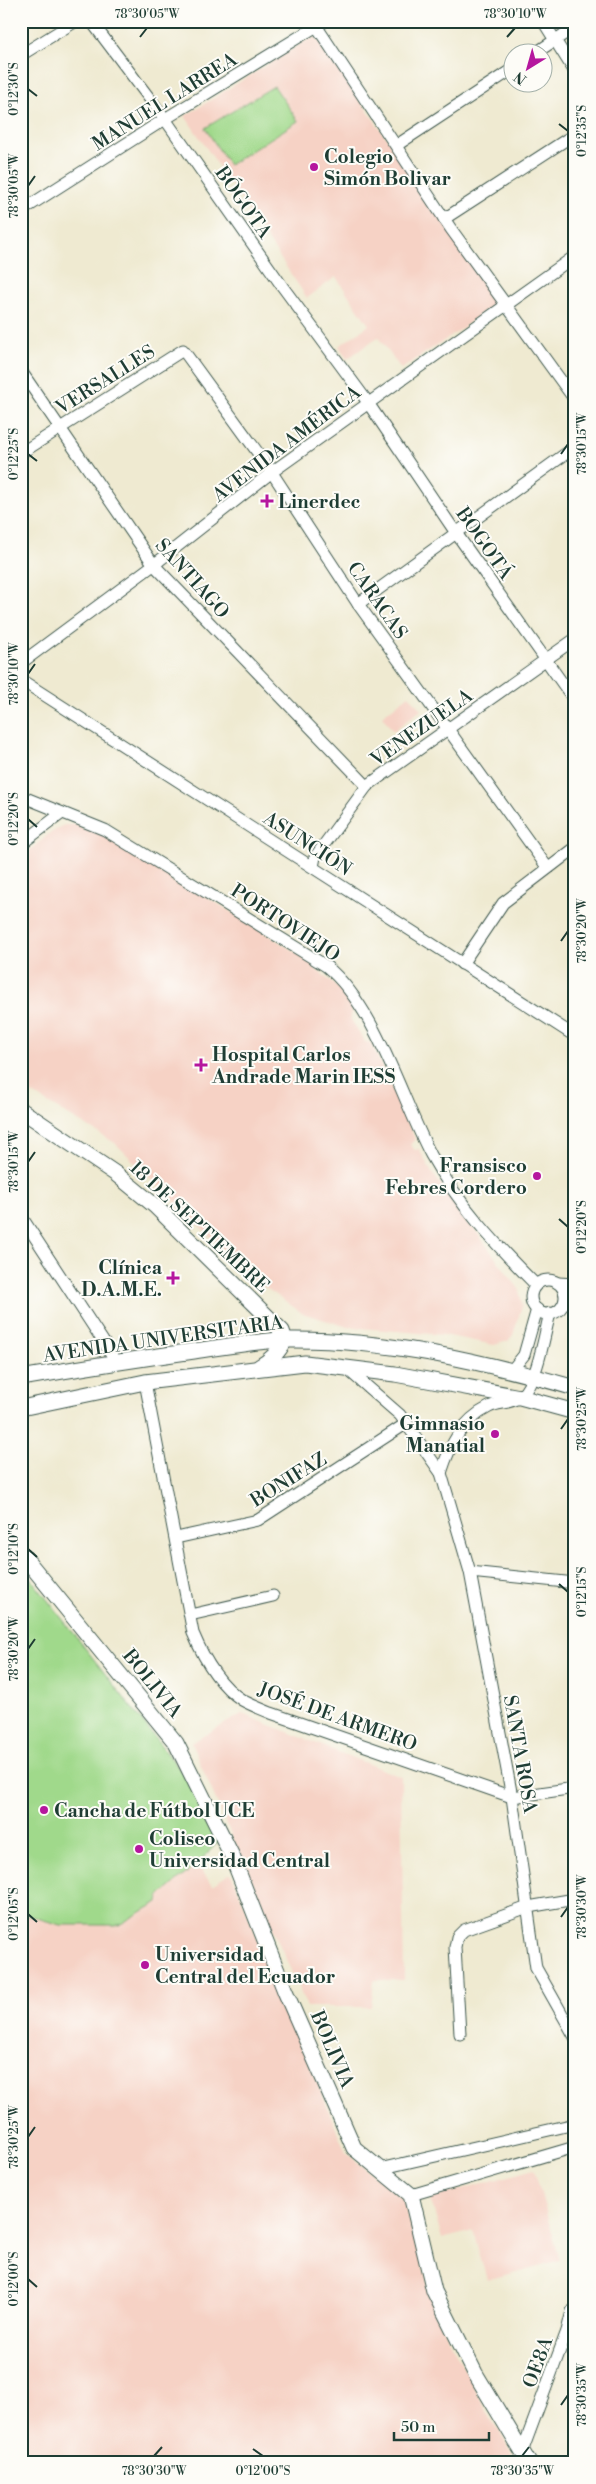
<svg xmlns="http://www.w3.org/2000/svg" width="596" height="2484" viewBox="0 0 596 2484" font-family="'Libre Bodoni',serif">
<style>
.built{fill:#f6d2c5}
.green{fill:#a0d98b;stroke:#608b60}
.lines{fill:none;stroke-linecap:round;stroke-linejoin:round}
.street-casing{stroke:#3e574c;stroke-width:13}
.secondary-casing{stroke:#3e574c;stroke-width:17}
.street{stroke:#fff;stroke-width:11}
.secondary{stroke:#fff;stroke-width:15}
.ticks{fill:none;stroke:#1f3d34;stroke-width:2}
.poi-dot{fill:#b5179e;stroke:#fdfcf7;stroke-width:2}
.labels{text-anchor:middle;stroke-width:4;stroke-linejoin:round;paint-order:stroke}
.street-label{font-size:19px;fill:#1f3d34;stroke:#fdfcf7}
.poi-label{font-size:19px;font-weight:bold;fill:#1f3d34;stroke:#fdfcf7;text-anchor:start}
.neatline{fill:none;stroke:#1f3d34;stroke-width:2}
.ticks-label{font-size:12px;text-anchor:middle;fill:#1f3d34}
</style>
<rect width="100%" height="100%" fill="#fdfcf7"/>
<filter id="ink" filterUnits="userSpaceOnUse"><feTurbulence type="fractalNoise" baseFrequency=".02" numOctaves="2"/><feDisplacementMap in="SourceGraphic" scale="10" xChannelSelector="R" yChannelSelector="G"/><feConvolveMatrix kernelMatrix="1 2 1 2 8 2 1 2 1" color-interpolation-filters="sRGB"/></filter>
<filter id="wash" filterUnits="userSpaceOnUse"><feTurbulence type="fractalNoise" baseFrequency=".0096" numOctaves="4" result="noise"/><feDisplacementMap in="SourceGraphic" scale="20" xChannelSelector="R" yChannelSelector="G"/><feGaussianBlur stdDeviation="1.12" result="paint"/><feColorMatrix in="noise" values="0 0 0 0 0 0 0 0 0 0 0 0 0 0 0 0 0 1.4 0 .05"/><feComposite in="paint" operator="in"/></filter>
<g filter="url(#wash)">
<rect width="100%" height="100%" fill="#efead1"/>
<g class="built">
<path d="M315,35L499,300L460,330L401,369L378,337L347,359L339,346L369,325L336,277L307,298L185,116Z"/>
<path d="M409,695L421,710L393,731L382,716Z"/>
<path d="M64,825H75L112,838L313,963V967L341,990L354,1005L350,1018L365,1042L371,1043L415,1139L410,1145L415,1150L419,1149L432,1173L519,1289L522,1306L513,1335L508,1341L494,1345L444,1335L348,1327L302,1313L255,1280L115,1143L21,1087V858L49,834Z"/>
<path d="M21,1566L181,1771L219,1841L197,1864L212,1885L231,1873L346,2153L403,2199L439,2321L491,2419L518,2463H21Z"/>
<path d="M242,1714L401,1777L404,1980H374L371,2007H307L191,1743Z"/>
<path d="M534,2169L560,2260L487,2280L473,2231L442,2239L430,2198Z"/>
</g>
<g class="green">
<path d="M274,86L298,121L229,165L205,128Z"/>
<path d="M21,1566L181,1771L204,1806L219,1841L197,1864L159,1897L158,1902L119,1925H60L21,1913Z"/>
</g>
</g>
<g filter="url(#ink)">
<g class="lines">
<g class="street-casing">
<g id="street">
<path d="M91,21L165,119L282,286L364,397L456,533L575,701"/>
<path d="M313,21L451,229L575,400"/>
<path d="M543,21L575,72"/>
<path d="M537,52L575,27"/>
<path d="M21,55L76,21"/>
<path d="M397,145L514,68"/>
<path d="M21,211L165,119L325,21"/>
<path d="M444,219L575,134"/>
<path d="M21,371L154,565L367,786"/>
<path d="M21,453L183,350L269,468L358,604L547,867"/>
<path d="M358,604L575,447"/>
<path d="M21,663L160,560L272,472L575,256"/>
<path d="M21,680L575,1036"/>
<path d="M21,796L105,830L326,966C377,1008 400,1096 431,1155C458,1204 496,1245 536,1285"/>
<path d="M21,844L62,813"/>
<path d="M313,867L315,857L367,786L575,639"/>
<path d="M462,964L503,903L575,848"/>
<path d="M21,1216L116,1361"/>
<circle cx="548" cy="1297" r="17"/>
<path d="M558,1283L575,1284"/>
<path d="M346,1368L400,1415L441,1473L470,1572L512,1797L536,1968L575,2037"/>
<path d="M511,1371L524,1355L537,1309"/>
<path d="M145,1382L193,1633C203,1657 219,1685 242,1700C251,1705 261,1709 271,1713L512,1797L575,1788"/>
<path d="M441,1473C450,1445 461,1421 489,1407C499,1402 512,1404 521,1396C538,1380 544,1336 550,1313"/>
<path d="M176,1538L258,1520L407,1423"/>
<path d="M470,1572L575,1583"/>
<path d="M190,1615L273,1596"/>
<path d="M460,2034L455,1947L457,1937L464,1930L528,1907L575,1899"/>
<path d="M379,2169L575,2124"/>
<path d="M411,2195L575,2147"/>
<path d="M522,2452L567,2331L572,2311"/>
</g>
</g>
<g class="secondary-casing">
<g id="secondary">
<path d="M21,1110L116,1174L155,1206L282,1331L285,1340C278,1353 271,1360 259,1367"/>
<path d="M21,1378C79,1368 136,1359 194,1351C223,1347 254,1341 284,1340C381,1338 482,1361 575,1388"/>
<path d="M21,1408L145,1382L305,1363L395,1374L520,1397L575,1412"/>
<path d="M21,1553L176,1743L232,1856L285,1991L354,2148L411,2195L434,2291L475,2373L529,2463"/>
</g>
</g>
<use href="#street" class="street"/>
<use href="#secondary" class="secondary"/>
</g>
</g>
<path class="ticks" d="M140,37L147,28M507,37L515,28M28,89L37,96M559,124L568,131M28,186L35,176M28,454L37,461M561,454L568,444M28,674L35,664M28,819L37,827M561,941L568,931M28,1162L35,1152M559,1219L568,1227M561,1429L568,1419M28,1549L37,1557M559,1584L568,1592M28,1649L35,1639M28,1914L37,1922M561,1917L568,1907M28,2137L35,2127M28,2279L37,2287M561,2405L568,2395M253,2449L263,2456M154,2456L162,2447M522,2456L529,2447"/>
<g class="poi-dot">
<circle cx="314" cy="167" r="5"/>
<path d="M264.5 493.5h5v5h5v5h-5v5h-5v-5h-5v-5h5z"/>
<path d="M198.5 1057.5h5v5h5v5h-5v5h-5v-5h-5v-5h5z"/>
<circle cx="537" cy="1176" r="5"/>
<path d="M170.5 1270.5h5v5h5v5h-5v5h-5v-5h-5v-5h5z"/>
<circle cx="495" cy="1434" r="5"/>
<circle cx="44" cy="1810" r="5"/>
<circle cx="139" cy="1849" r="5"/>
<circle cx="145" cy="1965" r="5"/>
</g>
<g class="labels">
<g class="street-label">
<text transform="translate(164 101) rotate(-32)" y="7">MANUEL LARREA</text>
<text transform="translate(244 202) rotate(55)" y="7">BÓGOTA</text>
<text transform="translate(105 379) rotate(-32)" y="7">VERSALLES</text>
<text transform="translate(286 443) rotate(-37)" y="7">AVENIDA AMÉRICA</text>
<text transform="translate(485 543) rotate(55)" y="7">BOGOTÁ</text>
<text transform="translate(193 578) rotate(48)" y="7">SANTIAGO</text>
<text transform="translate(378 600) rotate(55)" y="7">CARACAS</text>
<text transform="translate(421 727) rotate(-35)" y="7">VENEZUELA</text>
<text transform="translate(308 843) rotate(33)" y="7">ASUNCIÓN</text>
<text transform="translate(286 922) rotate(33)" y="7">PORTOVIEJO</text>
<text transform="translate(200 1226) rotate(43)" y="7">18 DE SEPTIEMBRE</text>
<text transform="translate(163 1338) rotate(-8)" y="7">AVENIDA UNIVERSITARIA</text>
<text transform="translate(288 1479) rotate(-32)" y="7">BONIFAZ</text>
<text transform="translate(153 1683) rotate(51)" y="7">BOLIVIA</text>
<text transform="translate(338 1716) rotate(20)" y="7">JOSÉ DE ARMERO</text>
<text transform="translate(521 1754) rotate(80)" y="7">SANTA ROSA</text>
<text transform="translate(333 2049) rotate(67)" y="7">BOLIVIA</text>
<text transform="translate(537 2362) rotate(-70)" y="7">OE8A</text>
</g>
<g class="poi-label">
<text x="324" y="163">Colegio<tspan x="324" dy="22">Simón Bolivar</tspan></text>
<text x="278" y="508">Linerdec</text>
<text x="212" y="1061">Hospital Carlos<tspan x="212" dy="22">Andrade Marin IESS</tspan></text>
<text x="527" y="1172" text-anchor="end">Fransisco<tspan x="527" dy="22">Febres Cordero</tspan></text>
<text x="162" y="1274" text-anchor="end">Clínica<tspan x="162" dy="22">D.A.M.E.</tspan></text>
<text x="485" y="1430" text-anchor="end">Gimnasio<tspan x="485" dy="22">Manatial</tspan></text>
<text x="54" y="1817">Cancha de Fútbol UCE</text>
<text x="149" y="1845">Coliseo<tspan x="149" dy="22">Universidad Central</tspan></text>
<text x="155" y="1961">Universidad<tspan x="155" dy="22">Central del Ecuador</tspan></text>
</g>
</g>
<rect width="596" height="2484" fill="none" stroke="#fdfcf7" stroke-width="55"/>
<g transform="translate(528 68) rotate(217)"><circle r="24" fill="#fdfcf7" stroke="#a4b0a9"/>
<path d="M0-4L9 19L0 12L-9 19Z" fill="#b5179e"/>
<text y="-8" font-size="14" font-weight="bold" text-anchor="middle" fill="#1f3d34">N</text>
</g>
<path d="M394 2432v8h95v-8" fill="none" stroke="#1f3d34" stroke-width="2.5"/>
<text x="401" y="2432" font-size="15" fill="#1f3d34" stroke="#fdfcf7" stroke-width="4" paint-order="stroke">50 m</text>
<rect x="28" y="28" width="540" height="2428" class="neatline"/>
<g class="ticks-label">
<text x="147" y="18">78°30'05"W</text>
<text x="515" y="18">78°30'10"W</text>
<text transform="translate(14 89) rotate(-90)" y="4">0°12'30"S</text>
<text transform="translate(582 131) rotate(-90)" y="4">0°12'35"S</text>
<text transform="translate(14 186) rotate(-90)" y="4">78°30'05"W</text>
<text transform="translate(582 444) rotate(-90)" y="4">78°30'15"W</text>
<text transform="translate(14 454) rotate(-90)" y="4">0°12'25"S</text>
<text transform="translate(14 674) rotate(-90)" y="4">78°30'10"W</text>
<text transform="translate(14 819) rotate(-90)" y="4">0°12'20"S</text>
<text transform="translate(582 931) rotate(-90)" y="4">78°30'20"W</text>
<text transform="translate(14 1162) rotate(-90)" y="4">78°30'15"W</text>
<text transform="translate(582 1227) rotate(-90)" y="4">0°12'20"S</text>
<text transform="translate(582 1419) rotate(-90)" y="4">78°30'25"W</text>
<text transform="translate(14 1549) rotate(-90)" y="4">0°12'10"S</text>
<text transform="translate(582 1592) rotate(-90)" y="4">0°12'15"S</text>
<text transform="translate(14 1649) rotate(-90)" y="4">78°30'20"W</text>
<text transform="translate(582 1907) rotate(-90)" y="4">78°30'30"W</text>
<text transform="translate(14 1914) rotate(-90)" y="4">0°12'05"S</text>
<text transform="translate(14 2137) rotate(-90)" y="4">78°30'25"W</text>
<text transform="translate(14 2279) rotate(-90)" y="4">0°12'00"S</text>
<text transform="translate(582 2395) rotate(-90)" y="4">78°30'35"W</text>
<text x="154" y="2475">78°30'30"W</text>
<text x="263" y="2475">0°12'00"S</text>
<text x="522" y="2475">78°30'35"W</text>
</g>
</svg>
